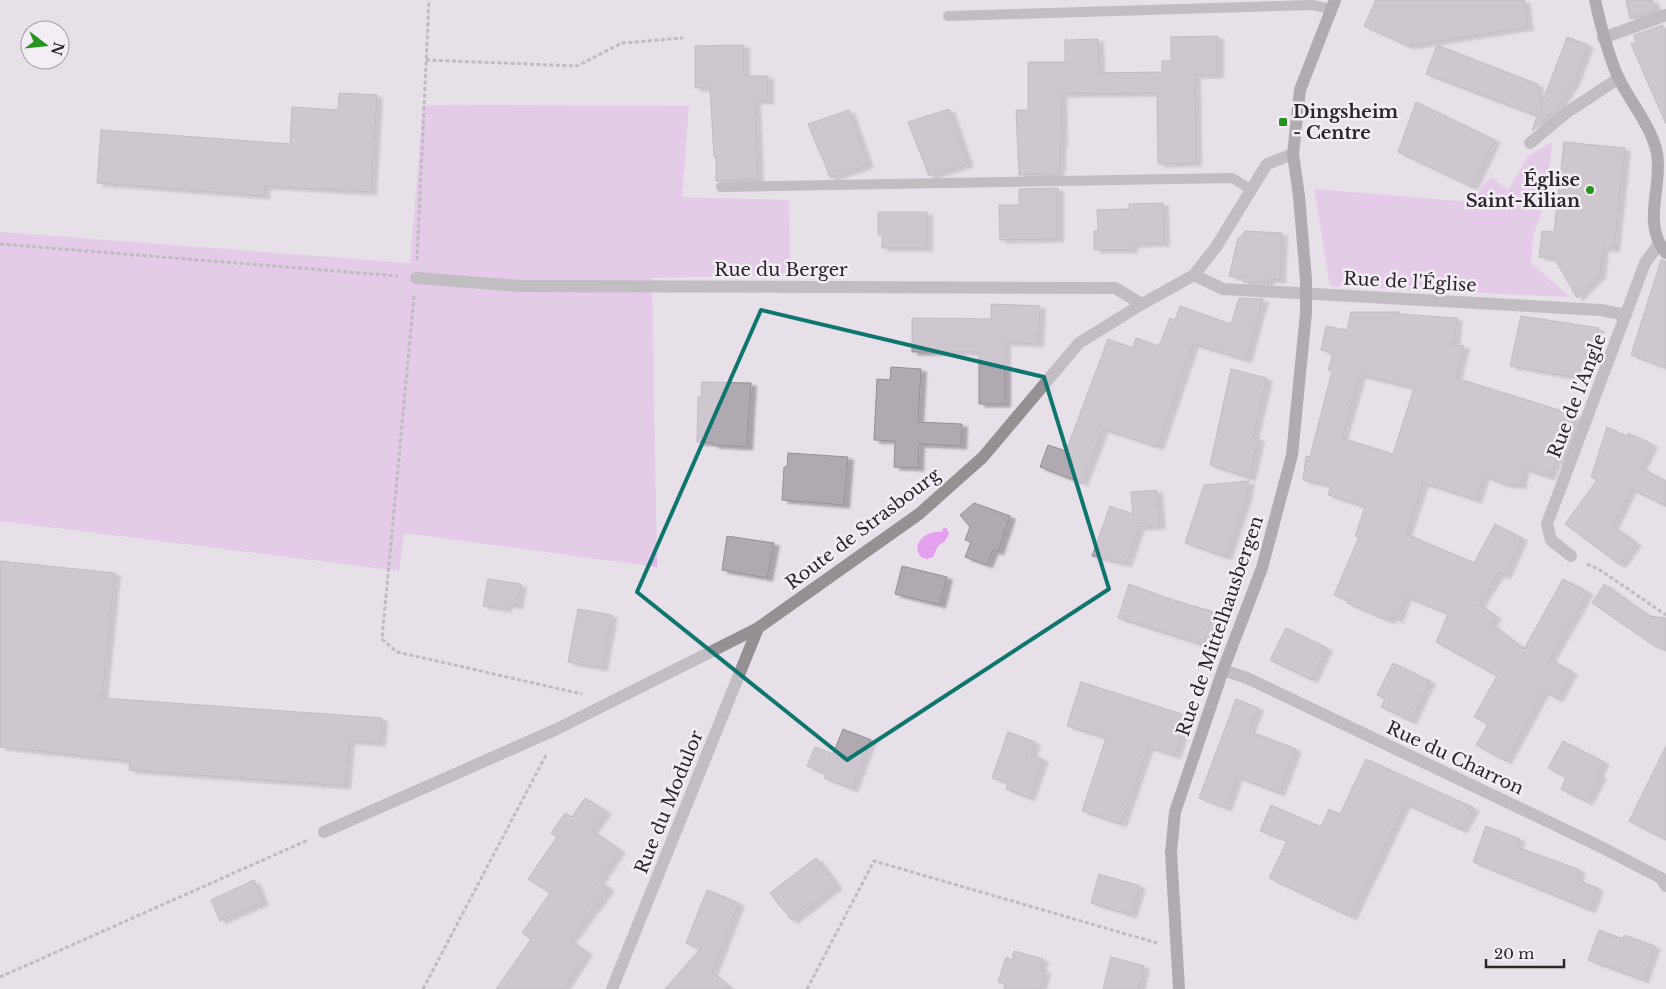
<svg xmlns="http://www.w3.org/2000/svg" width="1666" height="989" viewBox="0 0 1666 989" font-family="'Libre Baskerville',serif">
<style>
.green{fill:#e0b2e6}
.water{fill:#e4a0ee}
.building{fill:#b1a9b2;stroke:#968e97;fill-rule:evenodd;filter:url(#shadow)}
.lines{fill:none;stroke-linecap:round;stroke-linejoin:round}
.path{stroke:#918c92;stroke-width:3;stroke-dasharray:4 2.5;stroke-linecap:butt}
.lane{stroke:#949094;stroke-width:10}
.street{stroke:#949094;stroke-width:12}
.secondary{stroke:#6e696f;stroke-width:12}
.marked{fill:none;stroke:#0f766e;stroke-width:4;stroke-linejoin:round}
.poi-dot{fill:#25941e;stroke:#f5edf6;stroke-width:2}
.labels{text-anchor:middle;stroke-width:5;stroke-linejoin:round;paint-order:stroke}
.poi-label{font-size:18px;font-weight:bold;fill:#2a272a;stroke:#f5edf6;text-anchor:start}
.street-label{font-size:18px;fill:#2a272a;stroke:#f5edf6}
</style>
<defs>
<filter id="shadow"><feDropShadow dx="5.5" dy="3" stdDeviation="1" flood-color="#0004"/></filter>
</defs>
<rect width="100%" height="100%" fill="#e8e0e9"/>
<g class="green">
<path d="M423,105L689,106L682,197L789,200L790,275L652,278L657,567L404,533L399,571L0,521V232L410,263Z"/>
<path d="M1552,142L1547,197L1533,236L1531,263L1570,297L1330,286L1314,189L1470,202L1491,177L1508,190L1528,156Z"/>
</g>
<path class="water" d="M944,527L947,529L949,534L945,541L938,546L933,557L927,559L921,557C910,542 928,530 942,532Z"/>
<g class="building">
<path d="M1376,0H1524L1528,27L1408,46L1364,26Z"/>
<path d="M1626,0H1652L1657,10L1630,19Z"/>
<path d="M1663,25L1666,31V124L1631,44L1636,42L1634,35Z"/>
<path d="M1218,36V75H1195L1196,163L1158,164L1157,93L1061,94L1062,144H1060V168H1058V174L1019,175L1016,110H1028V62H1065V40L1098,39L1099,73L1162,72V61H1171V37Z"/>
<path d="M1567,37L1588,45L1574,82L1556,110L1532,131L1537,116L1426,74L1437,45L1537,84L1541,106Z"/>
<path d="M744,45V76H768V101H755L758,179L716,181V157H714L710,88H695V46Z"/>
<path d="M339,93L377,95L371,192L265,186L264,196L97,183L101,130L290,144L292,107L338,110Z"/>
<path d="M1416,102L1495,140L1472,187L1398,152Z"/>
<path d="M949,109L968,164L929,176L908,122Z"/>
<path d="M849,110L868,165L830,178L822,156H821L808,124Z"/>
<path d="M1564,142L1625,148L1614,249L1603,248L1600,275L1577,298L1554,258L1539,257L1542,231L1554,232Z"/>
<path d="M1058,188V239L1000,240L999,205H1019V189Z"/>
<path d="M1163,203L1164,243L1132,244V250H1094V231H1098L1097,210L1129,209V204Z"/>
<path d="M878,212H927V248H882V235H878Z"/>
<path d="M1245,231L1282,233L1280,280L1269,279L1268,283L1243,282L1244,278L1229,276L1238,238H1240Z"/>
<path d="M1661,260L1666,261V368L1631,355Z"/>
<path d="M1239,298L1263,299L1246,360L1193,344L1158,447L1103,429L1082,483L1040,467L1048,445L1066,451L1108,339L1133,348L1136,338L1159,346L1170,318L1175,320L1180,306L1231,324Z"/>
<path d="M991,304L1040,306L1038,344L1005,342V404H979V352H912V318L991,319Z"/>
<path d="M1351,312H1400L1399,314L1457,318L1454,345L1464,346L1456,378L1575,415L1561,462L1556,460L1549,477L1524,469L1520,486L1503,484L1484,476L1476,500L1423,483L1406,534L1474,563L1495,524L1522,538L1505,576L1499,573L1479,605L1496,616L1491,624L1524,649L1563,579L1588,592L1550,659L1572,672L1557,699L1544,691L1506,761L1476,745L1488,724L1474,717L1497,676L1436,642L1448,614L1406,597L1397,620L1391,617L1389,621L1347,603L1348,601L1334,595L1359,537L1355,536L1365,507L1328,495L1331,486L1303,480L1306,456L1310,457L1332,371L1328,370L1333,353L1321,350L1326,326L1347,330ZM1360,375L1414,388L1393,454L1342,438Z"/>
<path d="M1521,316L1599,328L1585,379L1510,366Z"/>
<path d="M891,367L921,369L918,422L962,424L961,446L919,444L918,468L894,467L895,441L874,440L877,379L890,380Z"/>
<path d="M1231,369L1267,378L1253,437L1259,438L1250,478L1210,465Z"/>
<path d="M702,382L751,383L747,447L713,445V443L697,442L698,397H701Z"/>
<path d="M1607,427L1626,436L1628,433L1652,444L1641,468L1666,481V506L1631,489L1613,526L1636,543L1620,565L1565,524L1597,480L1591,477Z"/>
<path d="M788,453L848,457L844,505L782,500L784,467H787Z"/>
<path d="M1249,481L1246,497L1226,557L1185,543L1204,485Z"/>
<path d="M1157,490L1160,526L1139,527L1126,564L1092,556L1110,506L1133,514L1131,492Z"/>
<path d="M974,503L1010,516L998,552L993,550L987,565L965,557L971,542L965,540L970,527L960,515Z"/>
<path d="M727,536L774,543L767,578L722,570Z"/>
<path d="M0,561L115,573L102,698L382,718L380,743L349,741L345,786L129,770L130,761L0,747Z"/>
<path d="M902,566L947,577L940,605L895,594Z"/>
<path d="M488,579L521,584L517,606L506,604V609L483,606Z"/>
<path d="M1129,584L1167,598L1214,612L1203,645L1118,618Z"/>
<path d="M1604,584L1649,616L1666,618V651L1657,645L1656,647L1592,603Z"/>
<path d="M578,609L612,615L602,668L568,662Z"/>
<path d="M1286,628L1327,648L1312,680L1270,660Z"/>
<path d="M1393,663L1430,681L1411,721L1381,707L1385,699L1377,695Z"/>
<path d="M1081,682L1188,716L1175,756L1148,747L1121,824L1082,811L1106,738L1067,726Z"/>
<path d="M1236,699L1258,708L1249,731L1296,749L1279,793L1237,777L1226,808L1199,798Z"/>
<path d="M843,729L871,740L852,789L824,778L825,774L807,766L815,747L833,754Z"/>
<path d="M1008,732L1035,742L1031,755L1043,759L1029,798L1006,789L1008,783L992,778Z"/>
<path d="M1563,741L1604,762L1597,774L1601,776L1587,802L1561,789L1566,778L1548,768Z"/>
<path d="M1666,746V840L1629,821Z"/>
<path d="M1366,759L1474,808L1462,830L1405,804L1351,917L1269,878L1287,841L1260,831L1271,805L1321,827L1329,809L1340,814Z"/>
<path d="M585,798L606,811L592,831L620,850L599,881L609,888L570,941L587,952L563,989H496L531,939L522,933L550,893L528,879L557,837L551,833L565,813L572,817Z"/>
<path d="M1486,826L1520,839L1517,847L1580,870L1577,880L1598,888L1590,910L1473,862Z"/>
<path d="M816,858L837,886L792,921L770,893Z"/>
<path d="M1099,874L1140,886L1131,915L1091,903Z"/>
<path d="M254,880L263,902L220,921L211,900Z"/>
<path d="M707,890L739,903L712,973L732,989H665L700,949L686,943Z"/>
<path d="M1599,930L1623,939L1624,935L1655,946L1643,980L1588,960Z"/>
<path d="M1014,951L1043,959L1040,970L1045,971L1040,989H1004L1005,984L998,982L1006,957L1012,960Z"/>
<path d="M1111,957L1144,966L1139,989H1103Z"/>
</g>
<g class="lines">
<g class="path">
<path d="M426,60L577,66L622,43L683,38"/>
<path d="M0,244L398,276"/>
<path d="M417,260L429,0"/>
<path d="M414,296L382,639L397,652L582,694"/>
<path d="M1587,564L1600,570L1666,615"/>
<path d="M0,977L308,840"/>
<path d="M423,989L546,755"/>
<path d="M807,989L874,861L1157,943"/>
</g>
<g class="lane">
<path d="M948,16L1312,5L1331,9"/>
<path d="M721,187L1232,178L1252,190"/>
</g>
<g class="street">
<path d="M1603,38L1666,15"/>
<path d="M1530,143L1566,113L1619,78"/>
<path d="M1194,275L1223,289L1601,310L1626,315"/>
<path d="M416,278L520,286L1115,288L1142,304"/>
<path d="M1571,556L1551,540L1547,524L1645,263L1659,244"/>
<path d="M1223,670L1247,678L1597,845L1661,878L1666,886"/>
<path d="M324,832L557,729L758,628L919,514L983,457L1079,343L1142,304L1194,275L1216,247L1267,164L1293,154"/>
<path d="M612,989L758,628"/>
</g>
<g class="secondary">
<path d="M1595,0C1601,27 1607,52 1618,77C1630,102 1651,125 1657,153C1663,187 1641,223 1666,253"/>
<path d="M1179,989L1171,852L1175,812L1223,670L1262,568L1292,455L1306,313V280L1299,196L1293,154L1300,90L1335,0"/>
</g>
</g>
<path d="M0 0H1666V989H0ZM761,310L1044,377L1109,589L847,760L637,592Z" fill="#e8e0e9" fill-opacity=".55" fill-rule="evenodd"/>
<path class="marked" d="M761,310L1044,377L1109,589L847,760L637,592Z"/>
<g class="poi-dot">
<rect x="1278" y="117" width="10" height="10" rx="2.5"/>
<circle cx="1590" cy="190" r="5"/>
</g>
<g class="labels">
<g class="poi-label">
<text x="1293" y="118">Dingsheim<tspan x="1293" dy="21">- Centre</tspan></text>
<text x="1580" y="186" text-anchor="end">Église<tspan x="1580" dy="21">Saint-Kilian</tspan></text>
</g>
<g class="street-label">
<text x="781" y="276">Rue du Berger</text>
<text transform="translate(1410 282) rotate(3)" y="6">Rue de l'Église</text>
<text transform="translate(1577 396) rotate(-69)" y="6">Rue de l'Angle</text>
<text transform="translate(863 529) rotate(-37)" y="6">Route de Strasbourg</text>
<text transform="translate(1220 626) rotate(-71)" y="6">Rue de Mittelhausbergen</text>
<text transform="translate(1455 758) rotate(25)" y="6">Rue du Charron</text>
<text transform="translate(669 802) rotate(-68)" y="6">Rue du Modulor</text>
</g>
</g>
<g transform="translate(45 45) rotate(106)"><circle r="24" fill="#f5edf6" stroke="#a49ea4"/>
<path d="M0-4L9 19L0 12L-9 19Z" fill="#25941e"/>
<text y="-8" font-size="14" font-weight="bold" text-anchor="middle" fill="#2a272a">N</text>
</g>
<path d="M1486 959v8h78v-8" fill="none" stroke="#2a272a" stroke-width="2.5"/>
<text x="1494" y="959" font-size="15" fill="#2a272a" stroke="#f5edf6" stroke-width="4" paint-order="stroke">20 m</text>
</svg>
